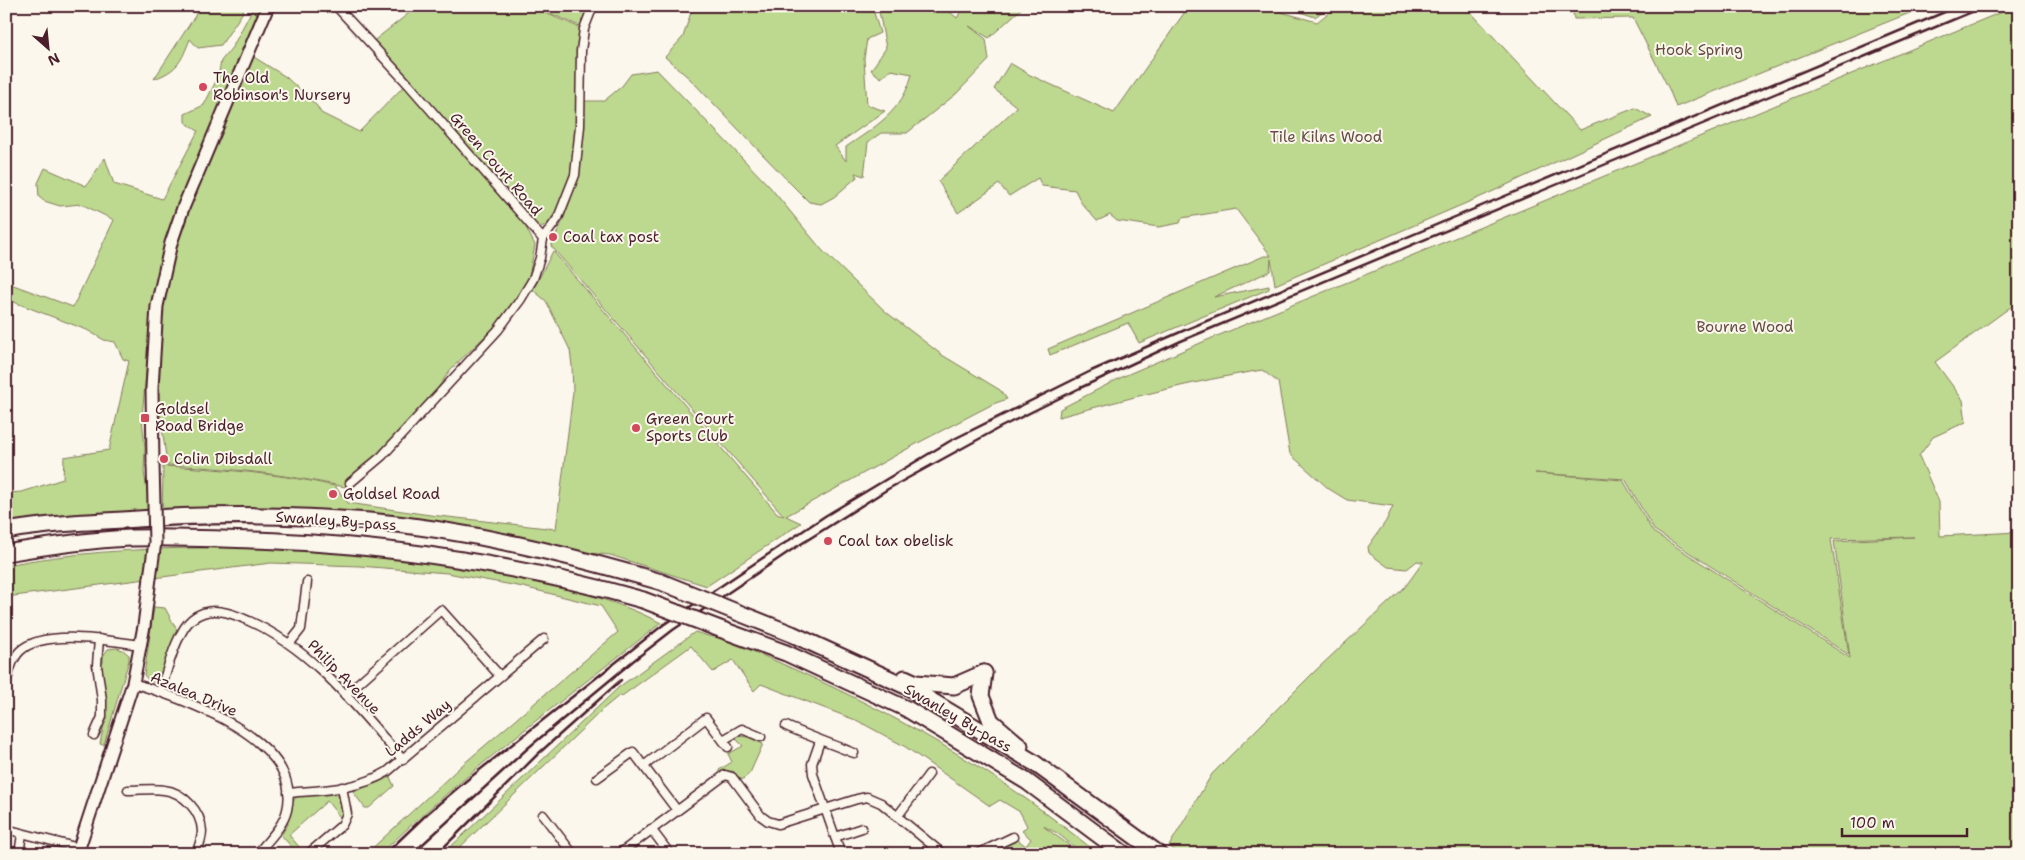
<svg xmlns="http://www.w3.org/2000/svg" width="2025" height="860" viewBox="0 0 2025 860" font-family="'Shantell Sans',sans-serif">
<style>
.green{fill:#bdd88f;stroke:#847c5d;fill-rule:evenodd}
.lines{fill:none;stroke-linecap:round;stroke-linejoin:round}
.street-casing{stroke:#4a1f2b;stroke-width:11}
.secondary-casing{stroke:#4a1f2b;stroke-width:15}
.highway-casing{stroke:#4a1f2b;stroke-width:19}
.street{stroke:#fbf7ec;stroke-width:8}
.secondary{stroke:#fbf7ec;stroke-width:11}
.highway{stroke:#fbf7ec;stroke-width:15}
.rail{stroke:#4a1f2b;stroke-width:2.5}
.secondary-bridge-casing{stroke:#4a1f2b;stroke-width:15;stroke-linecap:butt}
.highway-bridge-casing{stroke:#4a1f2b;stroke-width:19;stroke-linecap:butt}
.secondary-bridge{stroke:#fbf7ec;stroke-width:11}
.highway-bridge{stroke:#fbf7ec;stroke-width:15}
.poi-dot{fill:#d1495b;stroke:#fbf7ec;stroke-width:2}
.labels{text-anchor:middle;stroke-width:4;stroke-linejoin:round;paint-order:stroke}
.park-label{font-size:15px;fill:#674d44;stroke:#fbf7ec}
.poi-label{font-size:15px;fill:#4a1f2b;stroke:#fbf7ec;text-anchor:start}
.street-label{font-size:15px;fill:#4a1f2b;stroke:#fbf7ec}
</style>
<rect width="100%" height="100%" fill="#fbf7ec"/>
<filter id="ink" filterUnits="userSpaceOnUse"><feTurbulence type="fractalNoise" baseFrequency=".02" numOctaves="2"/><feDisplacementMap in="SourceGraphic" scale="10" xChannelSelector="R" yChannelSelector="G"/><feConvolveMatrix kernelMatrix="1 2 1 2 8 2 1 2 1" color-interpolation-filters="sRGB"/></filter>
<g filter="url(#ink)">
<g class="green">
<path d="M198,6H244L243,12L221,45L198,48L190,39C181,62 178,70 154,79L195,16Z"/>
<path d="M254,6H262L171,243L149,340L142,417L145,449L144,472L151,517L6,530V493L22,492L63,479L64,457L109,450L129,361L123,359L115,342L104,340L87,330L6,299L8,283L73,307L114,220L81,204L60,206L44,201L39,197L38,183L45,168L86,186L105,158L114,184L162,199L198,131L185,122V114L204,105L218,77L221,61L233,46Z"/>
<path d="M418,6H529L583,29L579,126L574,174L552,225L535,227L371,43Z"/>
<path d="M533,6H591L582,27Z"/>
<path d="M693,6H872L880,33L867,39L864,59L867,105L885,111L835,146L846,161V147C875,127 903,111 912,74L891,70L881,78L871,70L886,48L878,6H943L957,18L964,6H1032L1023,7L989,38L969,26L986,39L989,60L956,94L907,133H881L868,142L864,176L855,173L857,177L834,197L821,204L809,202L792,185L690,79L665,57L683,37Z"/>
<path d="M1189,6H1260L1317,22L1337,6H1465L1580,130L1635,108L1652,117L1485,195L1275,285L1271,259L1270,271L1214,297L1269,286V289L1139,343L1128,323L1050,355L1048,349L1264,256H1271L1236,209L1182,218L1180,223L1159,227L1117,221L1110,215L1097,221L1082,204L1075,190L1042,186L1038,178L1009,196L999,184L958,213L938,181L1017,107L994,89L1010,63L1030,75L1114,113Z"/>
<path d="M1282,6H1330L1315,17Z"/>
<path d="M1572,6H1927L1676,107L1669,89L1633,18L1574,19Z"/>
<path d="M2016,6H2019V301L1935,362L1963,400L1966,422L1933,437L1919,456L1939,502L1940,536L2019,532V854H1179L1169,846L1212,774L1315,671L1405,587L1423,562L1417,561L1407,569L1388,567L1369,553L1368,547L1386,521L1393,506L1347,500L1329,489L1290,454L1278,382L1262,370C1193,381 1126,399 1059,417L1060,409L1124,376L1205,341ZM1535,473L1625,479L1654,530L1849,655L1831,539L1914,537L1834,541L1850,658L1653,532L1623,480Z"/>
<path d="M249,54L286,77L317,106L321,113L359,132L407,83L516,208L535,245L529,277L500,322L450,370L424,409L381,455L345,487C284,474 229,468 167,465L161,419L153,388L155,342L173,243Z"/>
<path d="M657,70L770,187L822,250L886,312L942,355L1000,390L1007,399L993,404L918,443L786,516L801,523L707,586L610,555L528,547L447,531L162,518L163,466C221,469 278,473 335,486L348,503L430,515L556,529L573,392L572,366L570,350L546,301L533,290L553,251L777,513L784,516L551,246L563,220L579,174L583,101H604L622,86L631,74Z"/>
<path d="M195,548C228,548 261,546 294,548C363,552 432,562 501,575C556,586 611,597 661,623C566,698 468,770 380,854H366L461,766L618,632L601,606L523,587L447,573L359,566L271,563L6,597V565C69,553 131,549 195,548Z"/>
<path d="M154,607L165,608L177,630L161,676L154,682H150L144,675Z"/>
<path d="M695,632L712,637L716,636C810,674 903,718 988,773C1027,798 1063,826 1099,854H1083L1057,833L1043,826L1081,854H989L990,851L1013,840H1018L1026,846L1031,839L1022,831L1027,826L1020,812L1000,800L990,806L904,746L858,721L761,684L754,691L733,660L713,672L691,646L622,696L620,695L603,709L453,854H443L619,687Z"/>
<path d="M117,648L123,650L129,655V660L104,745L100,744L106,713L100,663H103V656L108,649Z"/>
<path d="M738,736L748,737L763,744L750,773L742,780L733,771L720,772L719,770L732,762L728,754L743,746L736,739Z"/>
<path d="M390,777L394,786L369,808H365L353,792Z"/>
<path d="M330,793L338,796L342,812V820L327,801L289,835L301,849L297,853L281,835L288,824L287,821C294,788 299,795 330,793Z"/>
</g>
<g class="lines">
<g class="street-casing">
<g id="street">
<path d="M336,6L409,85L543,239"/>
<path d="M350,483L382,456L498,330L521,299L533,279L540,258L543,239L558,218L575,175L580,126L581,51L584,29L593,6"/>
<path d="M290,643L301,629L307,582"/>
<path d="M133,683C183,699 304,739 287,810C283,827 268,840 257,854"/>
<path d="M6,686C8,674 11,660 20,651C44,628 111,641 141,645"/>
<path d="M160,692C167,672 176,632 192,619C210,605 230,612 249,621C314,650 357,708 403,760"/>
<path d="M345,695L441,610L500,676"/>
<path d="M786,726C809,736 831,744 854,753"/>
<path d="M94,735L102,717V700L97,665L99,639"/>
<path d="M723,740L742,729L761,737"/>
<path d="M820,741L812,764L813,774L841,854"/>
<path d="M645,765L706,718L728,747"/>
<path d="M597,778L633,752L676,809"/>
<path d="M128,790C140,790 153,788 164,790C183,792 201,811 202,831C202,839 199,846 196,854"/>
<path d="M288,793C322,790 357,790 387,772L544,639"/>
<path d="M543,815L573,854"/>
<path d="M897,817L929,774"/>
<path d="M6,829L79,848"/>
<path d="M651,829L670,854"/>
<path d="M835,837L862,828"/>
<path d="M19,854L22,834"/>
<path d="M308,854L342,825L347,814L342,787"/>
<path d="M619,854L725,775L732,777L761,816L768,821L778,824L857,799L867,797L881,803L943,854"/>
<path d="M977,854L1013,837"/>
</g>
</g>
<g class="secondary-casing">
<g id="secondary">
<path d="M153,465L152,388L157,306L171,243L183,208L268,6"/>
<path d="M77,854L133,683L144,626L150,578"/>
</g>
</g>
<g class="highway-casing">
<g id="highway">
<path d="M6,531C45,524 84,522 123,520C205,514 287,514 369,521C468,530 566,554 661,582"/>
<path d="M6,553C47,546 89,540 130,538C180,537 228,539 278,541C401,547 524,566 643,600"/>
<path d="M739,613L792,634L910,688L1033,762L1159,854"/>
<path d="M720,629L786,653L907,709L1026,781L1124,854"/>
<path d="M984,673L981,696L991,721L1020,746"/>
<path d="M905,678L916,683L954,686L984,673"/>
</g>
</g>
<use href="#street" class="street"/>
<use href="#secondary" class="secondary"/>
<use href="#highway" class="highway"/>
<g class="rail">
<path d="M385,854L428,813L467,780L663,625L825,516L950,441L1091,371L1185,330L1959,6"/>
<path d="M412,854L528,748L633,661L673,630L790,551L888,489L1001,427L1080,388L1181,341L1986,6"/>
<path d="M437,854L538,754L621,680"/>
</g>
<g class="secondary-bridge-casing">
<path id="secondary-bridge" d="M150,578L155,542L153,465"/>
</g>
<g class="highway-bridge-casing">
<g id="highway-bridge">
<path d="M661,582L739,613"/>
<path d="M643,600L720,629"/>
</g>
</g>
<use href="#secondary-bridge" class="secondary-bridge"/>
<use href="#highway-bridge" class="highway-bridge"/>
</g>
</g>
<g class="poi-dot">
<circle cx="203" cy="87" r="5"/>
<circle cx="553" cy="237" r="5"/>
<rect x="140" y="413" width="10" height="10" rx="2.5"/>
<circle cx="636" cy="428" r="5"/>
<circle cx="164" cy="459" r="5"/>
<circle cx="333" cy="494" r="5"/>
<circle cx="828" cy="541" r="5"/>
</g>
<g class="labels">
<g class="park-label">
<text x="1699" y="55">Hook Spring</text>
<text x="1326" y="142">Tile Kilns Wood</text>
<text x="1745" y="332">Bourne Wood</text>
</g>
<g class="poi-label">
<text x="213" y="83">The Old<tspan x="213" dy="17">Robinson's Nursery</tspan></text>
<text x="563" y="242">Coal tax post</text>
<text x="155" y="414">Goldsel<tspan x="155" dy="17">Road Bridge</tspan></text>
<text x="646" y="424">Green Court<tspan x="646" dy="17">Sports Club</tspan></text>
<text x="174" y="464">Colin Dibsdall</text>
<text x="343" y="499">Goldsel Road</text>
<text x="838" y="546">Coal tax obelisk</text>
</g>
<g class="street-label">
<text transform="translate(496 164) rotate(49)" y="5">Green Court Road</text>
<text transform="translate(336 521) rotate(4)" y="5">Swanley By-pass</text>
<text transform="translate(344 677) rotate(46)" y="5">Philip Avenue</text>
<text transform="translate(194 694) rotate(23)" y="5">Azalea Drive</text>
<text transform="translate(958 718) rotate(30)" y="5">Swanley By-pass</text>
<text transform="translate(418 728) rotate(-40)" y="5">Ladds Way</text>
</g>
</g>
<rect width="2025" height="860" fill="none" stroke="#fbf7ec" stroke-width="25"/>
<rect x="12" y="12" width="2000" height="835" fill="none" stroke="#4a1f2b" stroke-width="2" filter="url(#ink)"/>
<g transform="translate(48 48) rotate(153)" stroke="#fbf7ec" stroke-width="4" paint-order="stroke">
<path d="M0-4L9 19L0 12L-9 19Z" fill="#4a1f2b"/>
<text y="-8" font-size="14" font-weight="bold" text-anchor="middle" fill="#4a1f2b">N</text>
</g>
<path d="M1842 828v8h125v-8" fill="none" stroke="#4a1f2b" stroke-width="2.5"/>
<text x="1850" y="828" font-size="15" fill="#4a1f2b" stroke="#fbf7ec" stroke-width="4" paint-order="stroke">100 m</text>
</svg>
